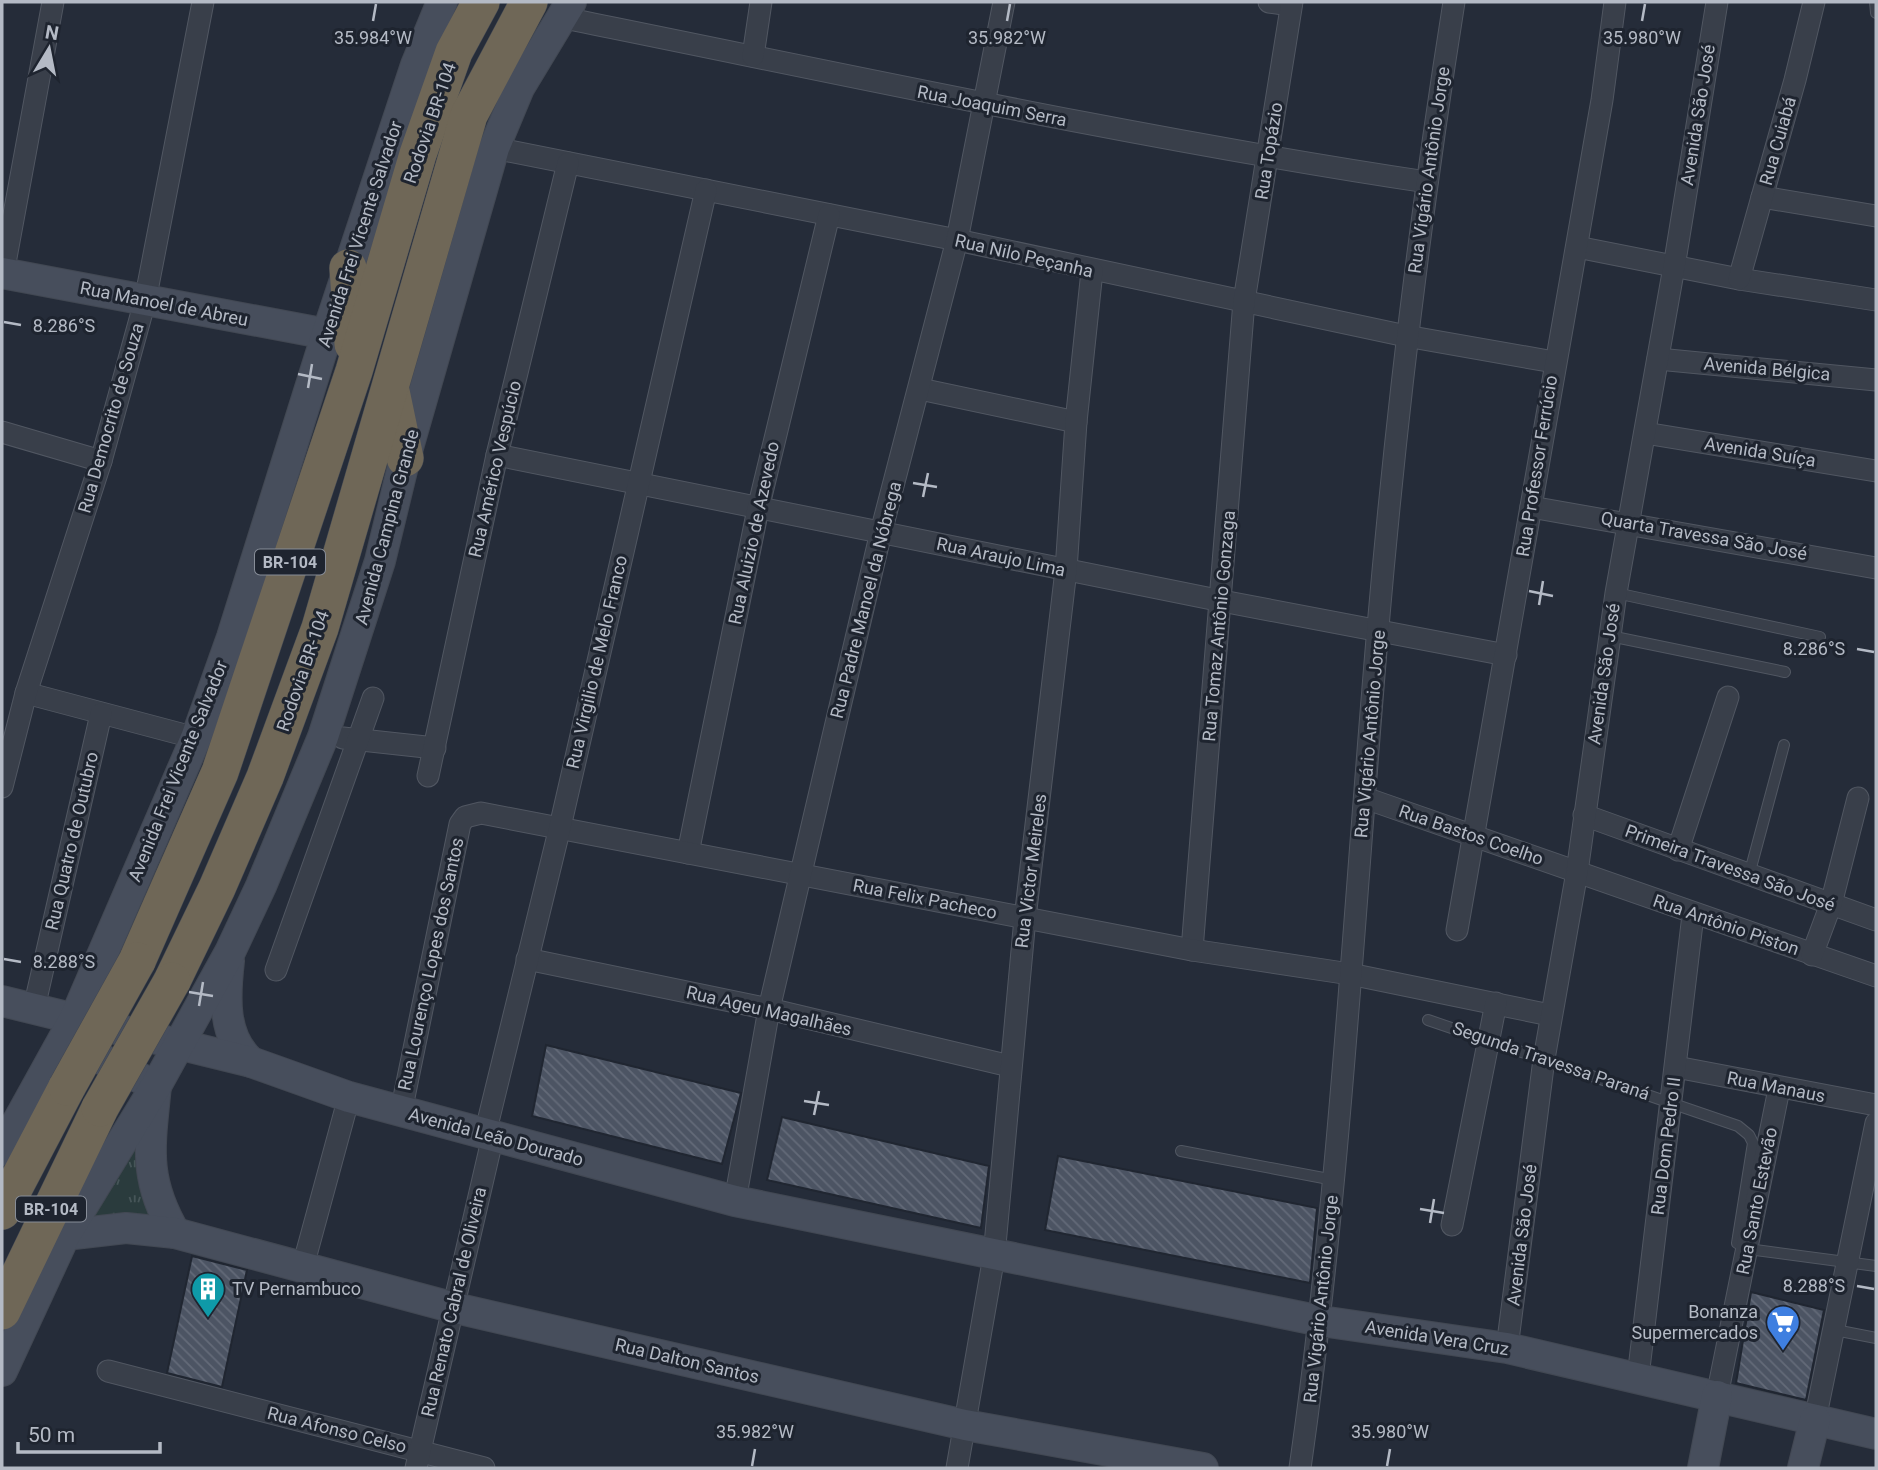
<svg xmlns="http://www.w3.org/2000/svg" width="1878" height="1470" viewBox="0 0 1878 1470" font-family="Roboto,sans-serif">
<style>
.grass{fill:url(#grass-tufts)}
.building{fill:url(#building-back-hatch);stroke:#202631;stroke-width:2}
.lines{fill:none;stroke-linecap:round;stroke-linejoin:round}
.lane-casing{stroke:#515762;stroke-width:12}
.street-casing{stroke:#515762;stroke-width:23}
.secondary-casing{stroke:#424853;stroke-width:32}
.highway-casing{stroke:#414752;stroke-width:38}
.lane{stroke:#393f4a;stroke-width:10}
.street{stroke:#393f4a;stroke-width:21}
.secondary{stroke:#474e5c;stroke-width:30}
.highway{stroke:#6f6757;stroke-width:37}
.highway-bridge-casing{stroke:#414752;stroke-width:38;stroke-linecap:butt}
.highway-bridge{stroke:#6f6757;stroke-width:37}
.ticks{fill:none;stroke:#b4bac5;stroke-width:2.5}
.labels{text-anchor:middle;stroke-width:6;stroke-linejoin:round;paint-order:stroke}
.shield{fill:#1e242f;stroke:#878d98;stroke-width:2}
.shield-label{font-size:16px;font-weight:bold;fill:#b4bac5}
.street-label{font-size:18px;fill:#b4bac5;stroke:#1e242f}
.poi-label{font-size:18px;fill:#b4bac5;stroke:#1e242f;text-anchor:start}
.ticks-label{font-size:18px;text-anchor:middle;fill:#b4bac5;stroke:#1e242f;stroke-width:6;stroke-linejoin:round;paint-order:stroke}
</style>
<defs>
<pattern id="grass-tufts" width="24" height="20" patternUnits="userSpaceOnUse" patternTransform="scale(1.75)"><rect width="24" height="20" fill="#2a3b3d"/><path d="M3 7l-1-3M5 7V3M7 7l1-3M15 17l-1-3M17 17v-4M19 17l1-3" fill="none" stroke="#465558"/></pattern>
<pattern id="building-back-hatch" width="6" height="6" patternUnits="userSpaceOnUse" patternTransform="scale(1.75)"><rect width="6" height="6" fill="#4c5463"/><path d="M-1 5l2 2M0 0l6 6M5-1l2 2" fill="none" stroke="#636a78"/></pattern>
</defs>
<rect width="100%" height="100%" fill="#252c39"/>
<path class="grass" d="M148,1104L170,1229L84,1216Z"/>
<g class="building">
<path d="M546,1045L741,1093L722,1164L532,1116Z"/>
<path d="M782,1117L989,1166L981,1228L767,1180Z"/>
<path d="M1058,1156L1317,1208L1310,1283L1045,1230Z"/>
<path d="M192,1256L247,1270L222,1387L167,1373Z"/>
<path d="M1751,1292L1824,1310L1806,1400L1736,1383Z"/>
</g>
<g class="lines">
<g class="lane-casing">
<g id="lane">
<path d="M1875,2L1876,13"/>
<path d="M1616,593L1820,637"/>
<path d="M1610,636L1785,672"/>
<path d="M1749,875L1784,745"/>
<path d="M1428,1020L1738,1126L1749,1135L1753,1143L1737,1243L1748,1249L1876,1266"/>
<path d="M1181,1151L1334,1180"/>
<path d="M1835,1330L1876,1338"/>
</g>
</g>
<g class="street-casing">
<g id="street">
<path d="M1269,2L1291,5"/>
<path d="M559,17C848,75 1135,138 1427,182"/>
<path d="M753,56L761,2"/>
<path d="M494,148L957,240L1406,336L1554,362"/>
<path d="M1762,197L1876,216"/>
<path d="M1577,247L1739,279L1876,300"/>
<path d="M3,274L53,2"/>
<path d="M1739,279L1795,80L1814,2"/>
<path d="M1658,359L1876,380"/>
<path d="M920,389L1076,422"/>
<path d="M2,432L101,461"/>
<path d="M1645,433L1876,471"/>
<path d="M497,455L1222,601L1506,655"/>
<path d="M1531,507L1876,568"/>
<path d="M26,693L196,738"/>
<path d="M343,738L435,748"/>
<path d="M428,776L497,455L568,163"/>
<path d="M2,787L26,693L101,461L145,301L203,2"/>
<path d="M1365,798L1876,976"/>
<path d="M1584,815L1876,920"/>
<path d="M1678,850L1728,697"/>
<path d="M688,853L758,509L829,215"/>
<path d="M1457,930L1602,100L1615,2"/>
<path d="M1192,950L1244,301L1292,2"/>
<path d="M1812,955L1831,904L1858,798"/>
<path d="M527,959L769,1009L1010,1066"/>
<path d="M276,970L373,698"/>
<path d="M34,1008L101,714"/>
<path d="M1676,1067L1876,1105"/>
<path d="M401,1112L460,824L465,817L481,813L1192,950L1350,974L1550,1015"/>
<path d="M485,1134L560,827L706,190"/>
<path d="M735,1201L769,1009L881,532L957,240L1004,2"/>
<path d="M1452,1225L1496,1003"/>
<path d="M303,1266L349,1097"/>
<path d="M1507,1348L1544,1059L1577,872L1616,593L1674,267L1717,2"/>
<path d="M108,1371L484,1468"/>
<path d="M1638,1377L1693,915"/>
<path d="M1717,1396L1779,1089"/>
<path d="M1815,1420L1876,1123"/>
<path d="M416,1468L493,1136"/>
<path d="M957,1468L994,1256L1025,918L1066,570L1076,422L1092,271"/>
<path d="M1300,1468C1340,1189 1354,908 1378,627C1396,417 1421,210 1454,2"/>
</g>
</g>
<g class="secondary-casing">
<g id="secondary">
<path d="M2,273L327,334"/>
<path d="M229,961C225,996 222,1037 251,1062"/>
<path d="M2,1001L251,1062L349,1097L735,1201L1321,1321L1507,1348L1876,1434"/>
<path d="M67,1042L156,1086C150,1147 143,1178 175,1233"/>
<path d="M2,1150L75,1018L196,738L232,637L327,334L416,65L442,2"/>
<path d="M65,1235L126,1228L175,1233L451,1307L965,1425L1203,1468"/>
<path d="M2,1371L65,1235L156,1086L230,952L261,886L323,737L380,561L405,458L494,148L519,88L571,2"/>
<path d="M1703,1468L1717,1396"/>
<path d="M1803,1468L1815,1420"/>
</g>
</g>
<g class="highway-casing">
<g id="highway">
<path d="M348,268L353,344"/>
<path d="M391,391L405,458"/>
<path d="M137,961L220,772L354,371L418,154L454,52L481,2"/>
<path d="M172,981L217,888L265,777L320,628L469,115L529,2"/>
<path d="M2,1211L67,1087"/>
<path d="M2,1311L100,1108"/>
</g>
</g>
<use href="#lane" class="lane"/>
<use href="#street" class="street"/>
<use href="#secondary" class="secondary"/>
<use href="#highway" class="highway"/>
<g class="highway-bridge-casing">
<g id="highway-bridge">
<path d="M67,1087L137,961"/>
<path d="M100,1108L172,981"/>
</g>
</g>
<use href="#highway-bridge" class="highway-bridge"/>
</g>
<path class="ticks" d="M373,21L376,4M1007,21L1010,4M1642,21L1645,4M4,322L21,325M298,374L322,379M308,388L312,364M913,483L937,487M923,497L928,473M1529,591L1553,596M1539,605L1543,581M1857,649L1874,652M4,959L21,962M189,992L213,996M199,1006L203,982M804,1101L829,1105M814,1115L819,1091M1420,1209L1444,1213M1430,1223L1434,1199M1857,1286L1874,1289M752,1466L755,1449M1387,1466L1390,1449"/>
<defs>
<g id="building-pin" transform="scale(1.75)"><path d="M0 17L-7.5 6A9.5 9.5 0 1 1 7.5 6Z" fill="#0f9aa8" stroke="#1e242f"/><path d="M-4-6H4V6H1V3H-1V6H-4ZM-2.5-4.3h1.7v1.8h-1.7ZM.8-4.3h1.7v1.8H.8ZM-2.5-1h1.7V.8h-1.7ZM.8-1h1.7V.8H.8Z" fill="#fff"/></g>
<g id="supermarket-pin" transform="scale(1.75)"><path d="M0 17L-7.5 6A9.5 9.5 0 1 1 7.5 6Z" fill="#3f7fe0" stroke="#1e242f"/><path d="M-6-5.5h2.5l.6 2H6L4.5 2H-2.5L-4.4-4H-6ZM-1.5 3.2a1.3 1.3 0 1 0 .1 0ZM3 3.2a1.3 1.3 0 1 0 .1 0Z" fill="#fff"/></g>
</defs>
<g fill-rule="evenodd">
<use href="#building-pin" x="208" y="1289"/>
<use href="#supermarket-pin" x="1783" y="1322"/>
</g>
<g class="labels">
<g class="shield">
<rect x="255" y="549.5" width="70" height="25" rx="5"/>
<rect x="16" y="1196.5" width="70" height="25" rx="5"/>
</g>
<g class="shield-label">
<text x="290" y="568">BR-104</text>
<text x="51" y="1215">BR-104</text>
</g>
<g class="street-label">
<text transform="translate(992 106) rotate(11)" y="6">Rua Joaquim Serra</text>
<text transform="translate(1698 115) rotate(-81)" y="6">Avenida São José</text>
<text transform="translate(430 123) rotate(-71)" y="6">Rodovia BR-104</text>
<text transform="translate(1778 141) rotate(-74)" y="6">Rua Cuiabá</text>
<text transform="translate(1269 151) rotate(-81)" y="6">Rua Topázio</text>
<text transform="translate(1429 170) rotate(-82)" y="6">Rua Vigário Antônio Jorge</text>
<text transform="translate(360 234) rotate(-72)" y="6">Avenida Frei Vicente Salvador</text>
<text transform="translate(1024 256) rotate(13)" y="6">Rua Nilo Peçanha</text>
<text transform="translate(164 304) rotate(11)" y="6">Rua Manoel de Abreu</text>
<text transform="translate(1767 369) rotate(5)" y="6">Avenida Bélgica</text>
<text transform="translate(111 418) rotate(-74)" y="6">Rua Democrito de Souza</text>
<text transform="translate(1760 452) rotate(9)" y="6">Avenida Suíça</text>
<text transform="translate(1537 466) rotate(-81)" y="6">Rua Professor Ferrúcio</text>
<text transform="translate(495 469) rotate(-77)" y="6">Rua Américo Vespúcio</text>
<text transform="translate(387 527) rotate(-75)" y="6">Avenida Campina Grande</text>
<text transform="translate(754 533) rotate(-78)" y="6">Rua Aluizio de Azevedo</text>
<text transform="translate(1704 536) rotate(10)" y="6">Quarta Travessa São José</text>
<text transform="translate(1001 557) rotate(12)" y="6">Rua Araujo Lima</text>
<text transform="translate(866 600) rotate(-76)" y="6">Rua Padre Manoel da Nóbrega</text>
<text transform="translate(1219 626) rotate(-85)" y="6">Rua Tomaz Antônio Gonzaga</text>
<text transform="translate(597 662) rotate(-77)" y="6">Rua Virgilio de Melo Franco</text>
<text transform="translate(303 671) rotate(-71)" y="6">Rodovia BR-104</text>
<text transform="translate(1604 674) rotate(-82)" y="6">Avenida São José</text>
<text transform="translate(1370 734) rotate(-85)" y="6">Rua Vigário Antônio Jorge</text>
<text transform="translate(178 771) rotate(-68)" y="6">Avenida Frei Vicente Salvador</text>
<text transform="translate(1471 835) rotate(19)" y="6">Rua Bastos Coelho</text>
<text transform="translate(72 841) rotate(-77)" y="6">Rua Quatro de Outubro</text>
<text transform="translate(1730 868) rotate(20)" y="6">Primeira Travessa São José</text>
<text transform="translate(1031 871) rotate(-83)" y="6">Rua Victor Meireles</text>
<text transform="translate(925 899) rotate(11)" y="6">Rua Felix Pacheco</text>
<text transform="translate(1726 925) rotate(19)" y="6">Rua Antônio Piston</text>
<text transform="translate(431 964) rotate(-78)" y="6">Rua Lourenço Lopes dos Santos</text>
<text transform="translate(769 1011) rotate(13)" y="6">Rua Ageu Magalhães</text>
<text transform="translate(1551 1061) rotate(19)" y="6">Segunda Travessa Paraná</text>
<text transform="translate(1776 1087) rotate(11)" y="6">Rua Manaus</text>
<text transform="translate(496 1137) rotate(15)" y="6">Avenida Leão Dourado</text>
<text transform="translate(1666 1146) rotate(-83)" y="6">Rua Dom Pedro II</text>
<text transform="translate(1757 1201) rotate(-79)" y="6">Rua Santo Estevão</text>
<text transform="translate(1522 1235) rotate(-83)" y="6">Avenida São José</text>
<text transform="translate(1321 1299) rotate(-84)" y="6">Rua Vigário Antônio Jorge</text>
<text transform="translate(454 1302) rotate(-77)" y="6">Rua Renato Cabral de Oliveira</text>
<text transform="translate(1437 1338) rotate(9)" y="6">Avenida Vera Cruz</text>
<text transform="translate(687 1361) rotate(13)" y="6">Rua Dalton Santos</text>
<text transform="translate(337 1430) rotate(14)" y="6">Rua Afonso Celso</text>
</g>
<g class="poi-label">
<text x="232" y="1295">TV Pernambuco</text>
<text x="1758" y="1318" text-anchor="end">Bonanza<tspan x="1758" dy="21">Supermercados</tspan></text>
</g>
</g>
<g class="ticks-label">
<text x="373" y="44">35.984°W</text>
<text x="1007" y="44">35.982°W</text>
<text x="1642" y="44">35.980°W</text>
<text x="64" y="332">8.286°S</text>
<text x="1814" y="655">8.286°S</text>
<text x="64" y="968">8.288°S</text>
<text x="1814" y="1292">8.288°S</text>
<text x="755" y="1438">35.982°W</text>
<text x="1390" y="1438">35.980°W</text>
</g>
<rect width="1878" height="1470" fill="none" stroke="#b4bac5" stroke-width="7"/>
<g transform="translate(49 49) rotate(10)" stroke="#1e242f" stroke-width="5" paint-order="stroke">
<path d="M0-5L12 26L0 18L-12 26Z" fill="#b4bac5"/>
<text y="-10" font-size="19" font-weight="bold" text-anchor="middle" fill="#b4bac5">N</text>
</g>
<path d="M18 1442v10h142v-10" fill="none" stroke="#b4bac5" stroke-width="3.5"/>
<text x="28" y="1442" font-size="21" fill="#b4bac5" stroke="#1e242f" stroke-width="5" paint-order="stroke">50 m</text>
</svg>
